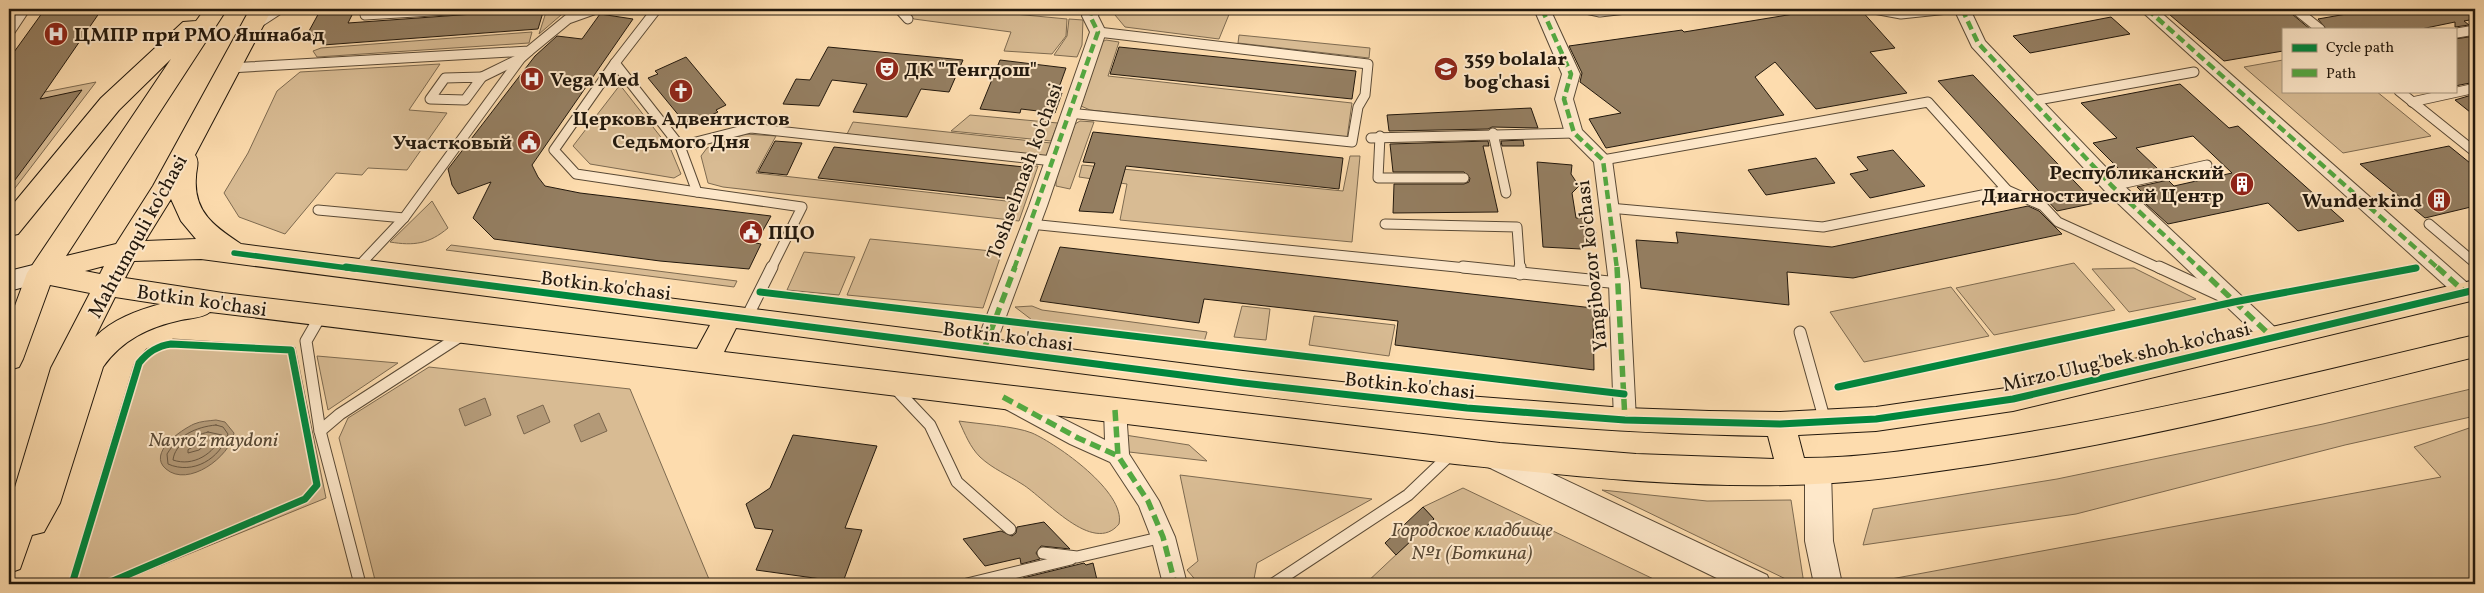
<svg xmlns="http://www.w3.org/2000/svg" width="2484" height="593" viewBox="0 0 2484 593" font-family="Vollkorn,serif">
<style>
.green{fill:#d8bb93;stroke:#7d6a50}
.water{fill:#b39977;stroke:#79654d}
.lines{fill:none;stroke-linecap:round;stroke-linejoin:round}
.shore{stroke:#6a5842;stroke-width:1}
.building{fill:#947e61;stroke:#22180d}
.service-far1-casing{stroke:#594935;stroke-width:11}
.service-casing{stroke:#594935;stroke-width:13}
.minor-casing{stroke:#594935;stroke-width:2}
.tertiary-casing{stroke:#594935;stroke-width:2}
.secondary-casing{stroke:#22180d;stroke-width:2}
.primary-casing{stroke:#22180d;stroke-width:2}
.service-far1{stroke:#fee8ca;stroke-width:9}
.service{stroke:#fee8ca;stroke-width:11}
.minor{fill:#fee8ca;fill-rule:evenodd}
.tertiary{fill:#fee8ca;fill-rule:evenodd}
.secondary{fill:#fee8ca;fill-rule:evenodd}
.primary{fill:#fddcae;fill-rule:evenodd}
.quiet-far1{stroke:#53a941;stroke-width:4.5;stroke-dasharray:9 4.5;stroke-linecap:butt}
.quiet{stroke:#53a941;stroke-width:5.5;stroke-dasharray:11 5.5;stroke-linecap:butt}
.cycleway-far1-casing{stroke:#fee8ca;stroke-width:8}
.cycleway-casing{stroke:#fee8ca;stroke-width:10}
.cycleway-far1{stroke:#00873e;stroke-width:5.5}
.cycleway{stroke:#00873e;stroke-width:7}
.labels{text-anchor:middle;stroke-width:4;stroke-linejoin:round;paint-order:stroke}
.poi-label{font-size:20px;font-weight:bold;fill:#22180d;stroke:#fee8ca;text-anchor:start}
.street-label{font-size:20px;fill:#22180d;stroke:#fee8ca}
.park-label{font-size:20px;font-style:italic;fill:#594935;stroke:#fee8ca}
</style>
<rect width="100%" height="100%" fill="#fddcae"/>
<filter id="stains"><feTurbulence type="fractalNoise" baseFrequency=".004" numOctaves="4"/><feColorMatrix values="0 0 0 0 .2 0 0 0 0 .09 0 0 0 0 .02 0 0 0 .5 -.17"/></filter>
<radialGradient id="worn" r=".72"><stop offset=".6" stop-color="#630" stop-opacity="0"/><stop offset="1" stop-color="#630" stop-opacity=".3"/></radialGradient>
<g class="green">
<path d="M547,9H568L539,34Z"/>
<path d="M904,9H962L1067,19L1066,36L1052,54L1004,51L1011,32L914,19Z"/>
<path d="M1110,9H1182L1230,12L1219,39L1125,27Z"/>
<path d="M1069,19L1083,20L1082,45L1077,57L1054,55L1067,36Z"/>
<path d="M532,32L529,43L317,57L313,51L321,48Z"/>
<path d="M1239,35L1370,48L1369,58L1238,43Z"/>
<path d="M1106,40L1119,42L1108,76L1352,103L1347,138L1090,110L1081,106L1102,42Z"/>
<path d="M2283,60V91H2376L2431,136L2343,153L2244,67Z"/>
<path d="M440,64L409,110L447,113L407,170L368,168L362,175L336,173L285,234L239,217L224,193L248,153L277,91L300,72Z"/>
<path d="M96,82L9,196V99Z"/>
<path d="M620,85L671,150L681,174L674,178L590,164L573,146Z"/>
<path d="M970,115L1058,123L1051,141L951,131Z"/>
<path d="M1080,121L1094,122L1070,189L1056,186V179L1075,124Z"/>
<path d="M853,122L1051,143L1046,156L847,134Z"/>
<path d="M745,134L776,136L756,173L1015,202L1028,166H1038L1019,221L723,187L708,183L701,156L707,148Z"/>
<path d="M1350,156H1360L1352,242L1120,220L1127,184L1079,177L1082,165L1343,191Z"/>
<path d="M432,201L448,228C429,244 414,246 390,242Z"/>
<path d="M870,239L1002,252L983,308L847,295Z"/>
<path d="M451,245L737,281L734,287L446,250Z"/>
<path d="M804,252L855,257L839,295L787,290Z"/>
<path d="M2074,263L2115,310L1994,335L1956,288Z"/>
<path d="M2134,268L2196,299L2129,312L2092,269Z"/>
<path d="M1951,287L1989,336L1864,362L1830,312Z"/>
<path d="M1032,306L1042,310L1207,332L1204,342L1032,320L1015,307Z"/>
<path d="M1242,306L1270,309L1266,340L1234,337Z"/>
<path d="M1314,316L1395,325L1389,356L1309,345Z"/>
<path d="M173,339L295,347L326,498L115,584H68L134,364L146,349Z"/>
<path d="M317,356L398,363L328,410Z"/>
<path d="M429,367L630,389L711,584H376L339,438L348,418Z"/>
<path d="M2475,388V416L2345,445L2076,514L1863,545L1873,509L2057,479L2323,424Z"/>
<path d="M959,421C978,424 1015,426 1032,433C1057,444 1126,492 1119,524C1093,556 1045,498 1022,484C1008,475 993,469 980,457C970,447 965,434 959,421Z"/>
<path d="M2475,426V584H1864L2441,477L2414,447Z"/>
<path d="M1125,435L1189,445L1207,461L1129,452Z"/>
<path d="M1180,475L1372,499L1257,563L1254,579L1249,584H1199L1187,570L1198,561Z"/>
<path d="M1463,488L1664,584H1365L1434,519L1423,507Z"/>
<path d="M1602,490L1707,501L1791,500L1804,584H1796Z"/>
</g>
<g class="water">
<path d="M485,398L491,415L465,426L459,409Z"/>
<path d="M543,405L550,422L524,434L517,416Z"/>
<path d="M599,413L607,431L581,442L574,425Z"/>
<path d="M216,420L225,422L234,433C230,457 188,488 166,469C147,453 181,430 194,424C201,421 208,421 216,420Z"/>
</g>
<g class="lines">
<g class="shore">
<path d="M216,425L223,427L228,434C220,459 193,475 168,464L167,454C178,436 195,427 216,425Z"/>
<path d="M208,432L222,435C214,454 193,467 173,460C175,443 193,436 208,432Z"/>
<path d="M205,441L207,443L199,450L188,453V450Z"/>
</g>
</g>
<g class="building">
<path d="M45,9H102L40,99L82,90L9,188V59Z"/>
<path d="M321,9H355L348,23L544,9L538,29L323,45L309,31Z"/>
<path d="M1824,9H1860L1895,48L1870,52L1907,93L1816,109L1775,62L1755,77L1784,115L1606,148L1589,119L1621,113L1580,82L1582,73L1569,46L1682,30L1684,32Z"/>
<path d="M2163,9H2286L2310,29H2283V51L2224,61Z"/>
<path d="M2375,9H2475V19L2464,21L2469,25L2455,27V22L2421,29H2326L2318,19Z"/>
<path d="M600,14L633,19L532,165L538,177L545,186L580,193L771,216L756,243L761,244L749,269L660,261L494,239L473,218L491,182L458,194L452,185L448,169L535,56L557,36L582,39Z"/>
<path d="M2111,17L2130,34L2030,53L2013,36Z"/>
<path d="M2475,36V84L2470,83L2455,86V39Z"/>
<path d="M828,47L963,60L949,92L921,89L907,117L853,112L867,84L832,80L819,106L783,104L796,79L810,80Z"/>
<path d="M1119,47L1356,71L1352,99L1110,74Z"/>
<path d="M686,57L726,105L716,110L718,112L699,121L696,118L685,123L648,78L658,74L655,71Z"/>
<path d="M1000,60L1066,68L1057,93H1062L1055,113L1021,109L1020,113L980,109Z"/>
<path d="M1973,75L2095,203L2057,211L1938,81Z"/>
<path d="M2180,84L2229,128L2238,126L2344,221L2298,231L2268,203L2168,224L2135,194L2142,192L2137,187L2168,180L2174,186L2232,173L2193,136L2136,148L2158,169L2126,176L2093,143L2117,138L2081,103Z"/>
<path d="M2475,94V116L2455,100Z"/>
<path d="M1531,108L1538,128L1492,127L1488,129L1389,131L1387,115Z"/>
<path d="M1093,132L1343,158L1339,189L1126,166L1113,213L1079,211L1095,163L1083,162Z"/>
<path d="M1523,140L1524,146H1502L1501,141Z"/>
<path d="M775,141L802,143L787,175L758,172Z"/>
<path d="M1488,141L1489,146H1483L1498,212L1393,213L1394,184H1464L1469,182L1470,178L1464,172H1393L1390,144Z"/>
<path d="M2449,146L2475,167V206L2425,218L2360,164Z"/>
<path d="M834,147L1024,167L1012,199L818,178Z"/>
<path d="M1893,150L1925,186L1870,198L1850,174L1868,170L1857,157Z"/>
<path d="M1816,158L1835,183L1766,195L1748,170Z"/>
<path d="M1537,162L1572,165L1571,174L1579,186L1572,193L1576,218H1585L1589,228L1596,232L1593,242L1581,249L1543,247Z"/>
<path d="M2028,206L2039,211L2062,234L1853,278L1787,272L1789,305L1641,288L1636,240L1678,243L1676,232L1832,247Z"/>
<path d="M1060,247L1593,308L1594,370L1395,345L1398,321L1204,299L1199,323L1040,301Z"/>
<path d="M793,435L877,446L845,528L862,530L843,582L756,570L773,530L755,528L746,504L770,488Z"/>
<path d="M1423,507L1434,519L1396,555L1385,543Z"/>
<path d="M1044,522L1070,549L1041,546L1036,553L1040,559L1021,564L1020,558L985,566L963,539L1001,531L1012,536L1016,533L1017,527Z"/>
<path d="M1084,563L1086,565L1093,563L1098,584H1025L1023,578Z"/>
</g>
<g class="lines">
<g class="service-far1-casing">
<g id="service-far1">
<path d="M367,9L365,15L466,9"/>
<path d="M648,9L656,10L615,63L680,146L697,192L802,207L771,269"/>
<path d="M899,9L908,19"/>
<path d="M1586,9L1600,12L1626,9"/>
<path d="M1874,9L1901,14L1948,9"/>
<path d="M2295,9L2320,29"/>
<path d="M257,24L280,9"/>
<path d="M9,33L25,9"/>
<path d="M2457,33L2475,30"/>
<path d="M615,63L554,150L576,174L697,192"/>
<path d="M229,68L529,51L568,19L596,9"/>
<path d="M482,77L465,100L430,99L445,78Z"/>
<path d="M482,77L521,58"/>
<path d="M2399,91L2475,152"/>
<path d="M2032,101L2194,72"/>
<path d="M2412,102L2471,89"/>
<path d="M1069,113L1352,142L1358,107L1365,95L1368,64L1098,32"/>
<path d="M1493,133L1506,193"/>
<path d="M1380,136L1378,178H1464"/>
<path d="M1371,138L1574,133"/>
<path d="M680,146L751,128L1053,161"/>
<path d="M1603,160L1928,102L2007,190L2043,206L2058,222L2161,269"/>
<path d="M2112,186L2207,165"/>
<path d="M1609,208L1823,227L2007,190"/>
<path d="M318,210L404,218"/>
<path d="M1030,224L1476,269"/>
<path d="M1385,224L1517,227L1520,269"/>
<path d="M2429,224L2475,263"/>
<path d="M356,269L404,218L521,58L529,51"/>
</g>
</g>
<g class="service-casing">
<g id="service">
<path d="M1463,267L1619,283"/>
<path d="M1520,267V274"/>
<path d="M2159,267L2222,296"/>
<path d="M356,269L358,267"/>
<path d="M321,315L306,341L320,431L360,584"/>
<path d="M746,319L772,267"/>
<path d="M1800,332L1825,421"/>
<path d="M895,388L930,425L957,482L1010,529"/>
<path d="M320,431L340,414L462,335"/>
<path d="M1043,553L1077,557L1163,537"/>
<path d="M967,584L1071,559"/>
<path d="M1273,584L1408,495L1451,454"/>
</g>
</g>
<g class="minor-casing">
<g id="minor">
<path d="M1084,9H1100L1098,16L1106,32L1047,206L994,349L991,355L984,357L977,355L974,349L1029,206L1090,32L1082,16Z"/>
<path d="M1534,9H1550L1580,74L1573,99L1582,130L1612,160L1629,283L1636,420L1633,426L1625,429L1617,426L1614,420L1609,283L1594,162L1565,133L1555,99L1562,74Z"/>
<path d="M1954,9H1970L1985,41L2119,181L2280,332L2283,338L2280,344L2273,346L2266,344L2105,191L1972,47Z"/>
<path d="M2139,9H2157L2473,288L2475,292L2473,298L2466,301L2459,298Z"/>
<path d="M1006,390L1105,440L1104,410L1107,404L1115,401L1123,404L1126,410L1129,454L1159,501L1175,537L1187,584H1163L1151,537L1139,506L1110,462L1070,444L998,405L995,399L998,393Z"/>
</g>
</g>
<g class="tertiary-casing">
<g id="tertiary">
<path d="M1493,446L1767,575L1771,584H1729L1484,465L1480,457L1484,449Z"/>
<path d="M1818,460L1827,463L1831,471L1833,541L1842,584H1814L1805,541V471L1809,463Z"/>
</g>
</g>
<g class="secondary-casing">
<path id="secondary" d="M41,263L51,266L55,273L51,280L9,291V271Z"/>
</g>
<g class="primary-casing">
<path id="primary" d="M205,9H227L66,256L116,244L153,186L250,9H272L195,155C200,162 196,169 196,177C193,212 215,227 241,244L1243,371L1467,396L1625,408L1709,411L1780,412L1876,407L2013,387L2475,280V300L2013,411L1876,431L1798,435L1804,458C1867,458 1930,447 1992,438C2155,413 2315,373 2475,335V357C2314,397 2152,438 1988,464C1937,471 1885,480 1833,483C1708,491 1580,477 1455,464L210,312C203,318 190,318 181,320C149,327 122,340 103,367L60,503L44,532L32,535L20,569L9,573V507L51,368L90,293L50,285L23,359L19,367L9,370V322L27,273L171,59L119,110L18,234L9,236V209L101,98L183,22L196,21ZM171,199L181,221L196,239L145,241ZM201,259L710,325L697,349L223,293L125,278L134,261ZM104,266L100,274L85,271ZM115,297L160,304C136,311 113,319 95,337ZM736,328C871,346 1005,364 1140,381C1348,408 1557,433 1768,436L1774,459L1636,454L1500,443L724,352Z"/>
</g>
<use href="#service-far1" class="service-far1"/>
<use href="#service" class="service"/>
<use href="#minor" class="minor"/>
<use href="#tertiary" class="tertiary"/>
<use href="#secondary" class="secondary"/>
<use href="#primary" class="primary"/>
<g class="quiet-far1">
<path d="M1542,9L1571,74L1564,99L1574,133L1603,160L1617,269"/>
<path d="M1962,9L1978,43L2112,186L2200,269"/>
<path d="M2147,9L2439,269"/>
<path d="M1014,269L1098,32L1090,16L1092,9"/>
</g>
<g class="quiet">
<path d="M1617,267L1625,420"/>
<path d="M2198,267L2273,338"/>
<path d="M2437,267L2466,293"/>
<path d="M984,349L1015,267"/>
<path d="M1003,397L1078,438L1118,456"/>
<path d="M1115,410L1118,456L1148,501L1163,537L1175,584"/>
</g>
<g class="cycleway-far1-casing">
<g id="cycleway-far1">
<path d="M234,253L355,269"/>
<path d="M2413,269L2416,268"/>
</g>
</g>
<g class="cycleway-casing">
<g id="cycleway">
<path d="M346,267L1243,383L1467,408L1625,420L1780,424L1876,419L2013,399L2475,290"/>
<path d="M760,292L1624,394"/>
<path d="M1838,387L2234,302L2416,268"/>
<path d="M72,584L139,363C148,352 157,346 171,344L291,350L317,485L305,499L106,584"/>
</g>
</g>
<use href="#cycleway-far1" class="cycleway-far1"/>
<use href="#cycleway" class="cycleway"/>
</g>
<defs>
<g id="hospital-disc" transform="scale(1.25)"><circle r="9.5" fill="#8f2418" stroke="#fee8ca"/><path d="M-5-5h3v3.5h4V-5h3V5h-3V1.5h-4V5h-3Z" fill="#fff"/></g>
<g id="theatre-disc" transform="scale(1.25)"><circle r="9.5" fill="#8f2418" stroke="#fee8ca"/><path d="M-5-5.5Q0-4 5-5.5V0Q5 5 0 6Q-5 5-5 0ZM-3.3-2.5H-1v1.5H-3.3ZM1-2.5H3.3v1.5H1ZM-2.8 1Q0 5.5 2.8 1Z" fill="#fff"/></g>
<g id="school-disc" transform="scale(1.25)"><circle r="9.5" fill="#8f2418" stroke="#fee8ca"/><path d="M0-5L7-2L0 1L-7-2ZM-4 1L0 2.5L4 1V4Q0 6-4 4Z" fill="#fff"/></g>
<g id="church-disc" transform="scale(1.25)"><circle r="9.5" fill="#8f2418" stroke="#fee8ca"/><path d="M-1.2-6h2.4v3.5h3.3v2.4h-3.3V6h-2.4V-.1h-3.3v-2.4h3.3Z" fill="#fff"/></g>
<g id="civic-disc" transform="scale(1.25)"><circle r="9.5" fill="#8f2418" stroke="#fee8ca"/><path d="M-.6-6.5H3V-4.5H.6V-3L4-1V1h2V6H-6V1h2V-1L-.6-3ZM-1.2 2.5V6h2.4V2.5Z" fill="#fff"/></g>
<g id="building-disc" transform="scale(1.25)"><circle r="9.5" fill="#8f2418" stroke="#fee8ca"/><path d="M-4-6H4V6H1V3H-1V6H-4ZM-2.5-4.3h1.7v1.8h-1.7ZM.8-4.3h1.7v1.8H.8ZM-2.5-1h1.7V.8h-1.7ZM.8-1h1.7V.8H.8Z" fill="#fff"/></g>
</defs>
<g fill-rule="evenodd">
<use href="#hospital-disc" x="56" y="34"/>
<use href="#theatre-disc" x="887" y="69"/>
<use href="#school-disc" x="1446" y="69"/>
<use href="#hospital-disc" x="532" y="79"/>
<use href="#church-disc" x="681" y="91"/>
<use href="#civic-disc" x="529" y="142"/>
<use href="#building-disc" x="2242" y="184"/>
<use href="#building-disc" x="2439" y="200"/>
<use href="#civic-disc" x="751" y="232"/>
</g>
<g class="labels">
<g class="poi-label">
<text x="74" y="41">ЦМПР при РМО Яшнабад</text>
<text x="1464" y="65">359 bolalar<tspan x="1464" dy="23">bog'chasi</tspan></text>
<text x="904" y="76">ДК "Тенгдош"</text>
<text x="550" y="86">Vega Med</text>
<text x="681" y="125" text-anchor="middle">Церковь Адвентистов<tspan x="681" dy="23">Седьмого Дня</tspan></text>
<text x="512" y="149" text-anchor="end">Участковый</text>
<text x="2224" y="179" text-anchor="end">Республиканский<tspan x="2224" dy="23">Диагностический Центр</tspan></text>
<text x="2422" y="207" text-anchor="end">Wunderkind</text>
<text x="768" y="239">ПЦО</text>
</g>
<g class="street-label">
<text transform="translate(1024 171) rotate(-70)" y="7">Toshselmash ko'chasi</text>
<text transform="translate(137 236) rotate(-61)" y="7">Mahtumquli ko'chasi</text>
<text transform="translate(1591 266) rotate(-96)" y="7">Yangibozor ko'chasi</text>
<text transform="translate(606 285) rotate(7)" y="7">Botkin ko'chasi</text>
<text transform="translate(202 300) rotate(8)" y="7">Botkin ko'chasi</text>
<text transform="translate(1008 336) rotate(7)" y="7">Botkin ko'chasi</text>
<text transform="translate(2126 356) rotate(-13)" y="7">Mirzo Ulug'bek shoh ko'chasi</text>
<text transform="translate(1410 385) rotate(6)" y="7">Botkin ko'chasi</text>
</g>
<g class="park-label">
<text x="213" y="446">Navro'z maydoni</text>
<text x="1472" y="536">Городское кладбище<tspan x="1472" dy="23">№1 (Боткина)</tspan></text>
</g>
</g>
<rect width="2484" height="593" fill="none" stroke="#fddcae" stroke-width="30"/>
<rect x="10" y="10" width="2464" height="573" fill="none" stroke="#22180d" stroke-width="2.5"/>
<rect x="15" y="15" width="2454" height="563" fill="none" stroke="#22180d"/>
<rect x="2282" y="28" width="175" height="65" fill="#fee8ca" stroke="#a6957e"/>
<rect x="2292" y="44" width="25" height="8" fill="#00873e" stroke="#a6957e"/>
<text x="2326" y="52" font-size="15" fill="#22180d">Cycle path</text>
<rect x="2292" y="69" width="25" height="8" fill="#53a941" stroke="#a6957e"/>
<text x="2326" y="78" font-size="15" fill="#22180d">Path</text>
<rect width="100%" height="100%" filter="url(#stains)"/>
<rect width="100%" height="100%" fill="url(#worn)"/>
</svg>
